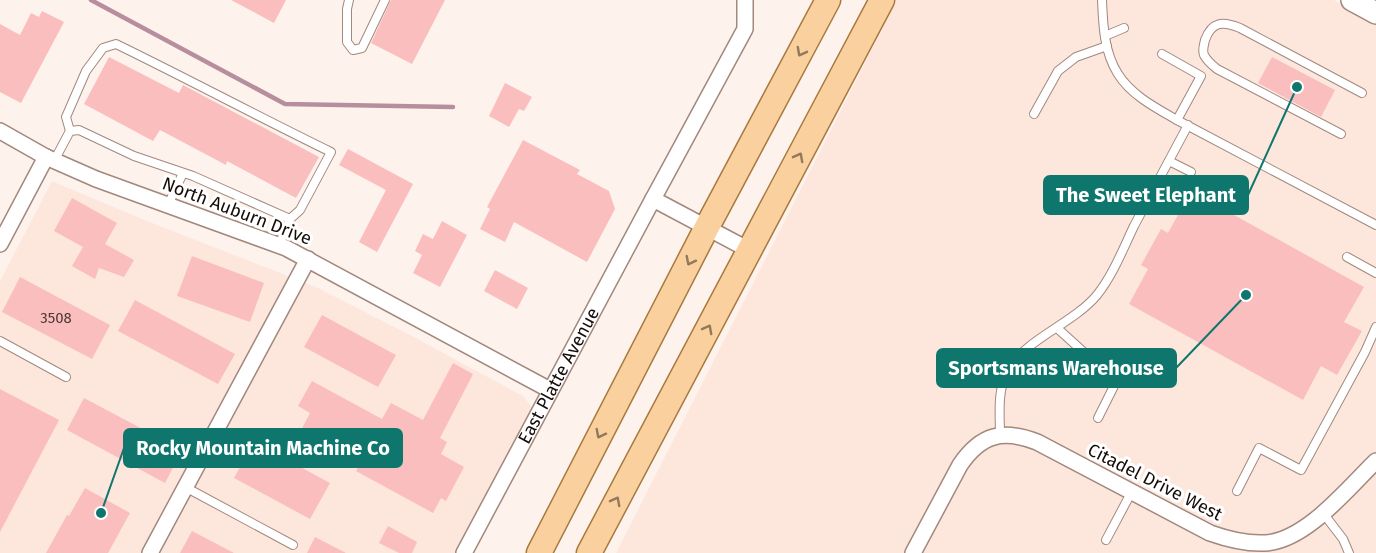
<svg xmlns="http://www.w3.org/2000/svg" width="1376" height="553" viewBox="0 0 1376 553" font-family="'Fira Sans',sans-serif">
<style>
.built{fill:#fde7dd}
.lines{fill:none;stroke-linecap:round;stroke-linejoin:round}
.stream{stroke:#b78e9e;stroke-width:4.5}
.building{fill:#fabebe}
.lane-casing{stroke:#a2887d;stroke-width:10}
.street-casing{stroke:#a2887d;stroke-width:18}
.secondary-casing{stroke:#a2887d;stroke-width:24}
.primary-casing{stroke:#a8793f;stroke-width:27}
.lane{stroke:#fff;stroke-width:8}
.street{stroke:#fff;stroke-width:15}
.secondary{stroke:#fff;stroke-width:21}
.primary{stroke:#fad19e;stroke-width:24}
.oneway{stroke:#93785a}
.labels{text-anchor:middle;stroke-width:6;stroke-linejoin:round;paint-order:stroke}
.number-label{font-size:15px;fill:#4e3836}
.street-label{font-size:18px;fill:#150c08;stroke:#fff}
.leader{fill:none;stroke:#0f766e;stroke-width:2}
.callout-dot{fill:#0f766e;stroke:#fff;stroke-width:2}
.callout{fill:#0f766e;stroke:#0f766e;stroke-width:2}
.callout-label{font-size:20px;text-anchor:middle;font-weight:bold;fill:#fff}
</style>
<rect width="100%" height="100%" fill="#fef2ed"/>
<g class="built">
<path d="M897,0H1334L1376,23V553H616Z"/>
<path d="M52,181L147,221L316,287L412,336L523,396L537,414L463,553H0V281Z"/>
</g>
<g class="lines">
<path class="stream" d="M91,0L285,104L453,107"/>
</g>
<g class="building">
<path d="M231,0H286L274,23Z"/>
<path d="M391,0H445L412,64L371,43Z"/>
<path d="M42,11L64,22L21,103L0,92V24L20,35L31,13L39,17Z"/>
<path d="M109,57L179,93L183,85L319,157L296,198L227,161L226,165L160,130L153,141L84,104Z"/>
<path d="M1272,57L1335,90L1321,117L1258,83Z"/>
<path d="M505,83L532,97L524,111L519,109L509,127L489,116Z"/>
<path d="M523,140L580,170L577,174L609,191L615,209L587,262L514,222L505,242L480,229L490,209L487,207Z"/>
<path d="M348,149L413,184L377,252L359,242L386,190L339,165Z"/>
<path d="M1191,191L1364,287L1344,322L1362,331L1337,375L1321,366L1303,400L1129,304L1148,269L1141,265L1161,229L1168,233Z"/>
<path d="M72,198L117,223L105,244L134,260L124,277L99,268L95,279L72,266L83,247L54,231Z"/>
<path d="M442,221L467,235L440,287L413,273L422,255L415,251L423,234L433,239Z"/>
<path d="M192,256L264,283L250,322L177,296Z"/>
<path d="M495,270L528,288L517,309L484,291Z"/>
<path d="M20,277L110,325L92,359L2,312Z"/>
<path d="M135,300L235,354L218,384L118,331Z"/>
<path d="M322,315L396,355L378,387L304,347Z"/>
<path d="M453,363L473,374L440,438L447,442L441,454L464,467L446,501L441,498L433,513L356,471L367,451L344,439L334,458L297,438L310,413L298,406L312,381L382,419L391,403L423,420Z"/>
<path d="M0,389L59,420L0,532Z"/>
<path d="M84,398L182,450L165,483L67,430Z"/>
<path d="M254,442L330,483L310,519L234,478Z"/>
<path d="M85,488L130,513L108,553H46L67,515L69,516Z"/>
<path d="M388,526L417,542L412,553H399L379,543Z"/>
<path d="M192,531L234,553H180Z"/>
<path d="M315,537L346,553H307Z"/>
</g>
<g class="lines">
<g class="lane-casing">
<g id="lane">
<path d="M349,0L347,9V42L353,50L362,48L385,0"/>
<path d="M1102,0C1103,25 1104,52 1118,74C1131,95 1156,108 1177,120L1376,225"/>
<path d="M1105,36L1124,28"/>
<path d="M1162,54L1201,76L1177,120"/>
<path d="M1034,114L1058,71L1076,57L1107,46"/>
<path d="M70,131L66,117L86,71L103,48L116,44C188,79 259,117 331,152L300,210L290,219"/>
<path d="M1341,134L1217,69C1212,65 1207,61 1204,55C1202,50 1204,45 1205,40C1212,21 1223,21 1240,28L1362,93"/>
<path d="M54,161L70,131L79,130L134,156L193,176L290,219L279,245"/>
<path d="M1169,161L1191,172"/>
<path d="M168,205L183,173"/>
<path d="M1347,257L1376,273"/>
<path d="M1057,328L1088,356"/>
<path d="M0,341L66,377"/>
<path d="M1098,418L1120,374"/>
<path d="M1000,436C1000,414 997,392 1007,372C1023,340 1073,324 1097,295C1113,275 1123,249 1134,226C1152,192 1170,159 1188,125"/>
<path d="M185,487L293,545"/>
<path d="M1237,491L1259,448L1301,470L1365,352L1376,327"/>
<path d="M1323,513L1343,539L1349,553"/>
<path d="M1106,540L1131,493"/>
</g>
</g>
<g class="street-casing">
<g id="street">
<path d="M745,0V29L653,199L749,250"/>
<path d="M0,131L46,157L96,179L286,248L550,390"/>
<path d="M0,244L46,157"/>
<path d="M150,553L308,259"/>
<path id="s1" d="M464,553L653,199"/>
<path d="M913,553L960,465C981,434 1003,429 1037,442L1210,533C1227,539 1246,544 1265,543C1306,541 1348,488 1376,461"/>
</g>
</g>
<g class="secondary-casing">
<path id="secondary" d="M1352,0L1376,13"/>
</g>
<g class="primary-casing">
<g id="primary">
<path d="M539,553L707,227L828,0"/>
<path d="M589,553L882,0"/>
</g>
</g>
<use href="#lane" class="lane"/>
<use href="#street" class="street"/>
<use href="#secondary" class="secondary"/>
<use href="#primary" class="primary"/>
</g>
<defs><path id="oneway-chevron" d="M-2-3.5L2.5 0L-2 3.5" fill="none" stroke-width="1.6" stroke-linecap="round" stroke-linejoin="round" transform="scale(1.5)"/></defs>
<g class="oneway">
<use href="#oneway-chevron" transform="translate(801 52) rotate(118)"/>
<use href="#oneway-chevron" transform="translate(799 157) rotate(-62)"/>
<use href="#oneway-chevron" transform="translate(690 261) rotate(117)"/>
<use href="#oneway-chevron" transform="translate(708 329) rotate(-62)"/>
<use href="#oneway-chevron" transform="translate(600 434) rotate(117)"/>
<use href="#oneway-chevron" transform="translate(616 501) rotate(-62)"/>
</g>
<g class="labels">
<g class="number-label">
<text x="56" y="323">3508</text>
</g>
<g class="street-label">
<text transform="translate(237 211) rotate(21)" y="6">North Auburn Drive</text>
<text dy="6" stroke="none"><textPath href="#s1" startOffset="201">East Platte Avenue</textPath></text>
<text transform="translate(1155 482) rotate(27)" y="6">Citadel Drive West</text>
</g>
</g>
<path class="leader" d="M1297 87L1248 195M1246 295L1176 368M101 513L124 448"/>
<g class="callout-dot">
<circle cx="1297" cy="87" r="6"/>
<circle cx="1246" cy="295" r="6"/>
<circle cx="101" cy="513" r="6"/>
</g>
<g class="callout">
<rect x="1044" y="176" width="204" height="38" rx="6"/>
<rect x="937" y="349" width="239" height="38" rx="6"/>
<rect x="124" y="429" width="278" height="38" rx="6"/>
</g>
<g class="callout-label">
<text x="1146" y="202">The Sweet Elephant</text>
<text x="1056" y="375">Sportsmans Warehouse</text>
<text x="263" y="455">Rocky Mountain Machine Co</text>
</g>
</svg>
